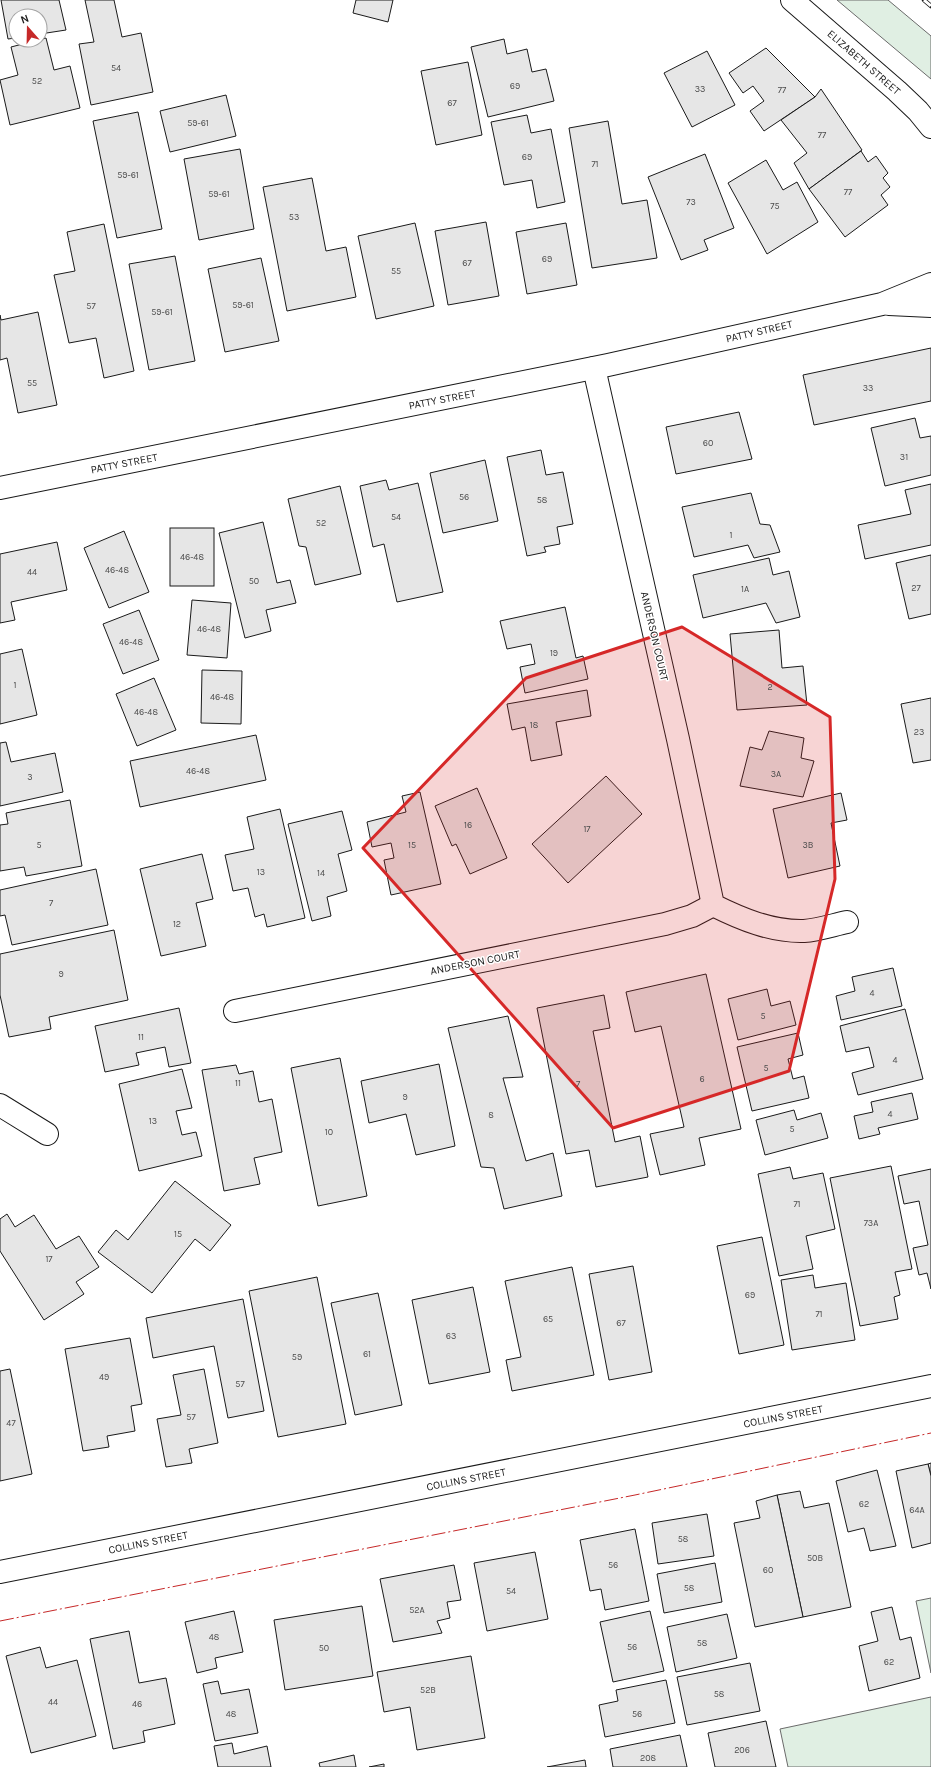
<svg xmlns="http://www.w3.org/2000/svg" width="931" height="1767" viewBox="0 0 931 1767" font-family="Karla,sans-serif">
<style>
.green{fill:#e0efe3;stroke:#6a6a6a}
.building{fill:#e6e6e6;stroke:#1a1a1a}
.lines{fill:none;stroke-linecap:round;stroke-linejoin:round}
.minor-casing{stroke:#1a1a1a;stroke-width:24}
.minor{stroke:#fff;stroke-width:22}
.rail-casing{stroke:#1a1a1a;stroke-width:4.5}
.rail{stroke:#fff;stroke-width:3;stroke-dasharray:9;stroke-linecap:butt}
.power{stroke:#c62828;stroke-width:1;stroke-dasharray:14 3 2 3;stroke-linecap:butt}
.marked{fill:#d62828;fill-opacity:0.2;stroke:#d62828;stroke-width:3;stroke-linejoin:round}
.labels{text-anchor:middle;stroke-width:3;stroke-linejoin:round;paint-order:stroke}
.number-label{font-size:9px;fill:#4d4d4d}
.street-label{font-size:11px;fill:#1a1a1a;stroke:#fff}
</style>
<rect width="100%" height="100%" fill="#fff"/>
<g class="green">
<path d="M837,0H888L931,36V79Z"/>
<path d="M931,1598V1673L916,1601Z"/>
<path d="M931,1697V1767H788L780,1729Z"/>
</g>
<g class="building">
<path d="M1,0H59L66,30L40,34V16H16V38L8,39Z"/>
<path d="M85,0H114L122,37L141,33L153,92L91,105L79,44L94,42Z"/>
<path d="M356,0H393L388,22L353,13Z"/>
<path d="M46,38L54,70L70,66L80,108L10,125L0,80L18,75L11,47Z"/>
<path d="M504,39L507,54L527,49L532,72L546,69L554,101L488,117L471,47Z"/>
<path d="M766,48L815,97L764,131L750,111L764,101L753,86L743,93L729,73Z"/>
<path d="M707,51L735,105L692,127L664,73Z"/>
<path d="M468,62L482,135L436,145L421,71Z"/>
<path d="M821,89L862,150L809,189L794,163L807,153L781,120L815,97Z"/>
<path d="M226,95L236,136L170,152L160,111Z"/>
<path d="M138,112L162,229L117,238L93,121Z"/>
<path d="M527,115L531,133L551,129L565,202L537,208L532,180L504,185L491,122Z"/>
<path d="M608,121L622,204L647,200L657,258L592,268L569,128Z"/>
<path d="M240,149L254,229L199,240L184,159Z"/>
<path d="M861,151L868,162L876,156L888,173L883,178L890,187L881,195L888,205L845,237L809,189Z"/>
<path d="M705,154L734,228L704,240L708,250L681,260L648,177Z"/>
<path d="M766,160L783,190L797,182L818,222L767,254L728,183Z"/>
<path d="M312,178L326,251L346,247L356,297L287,311L263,187Z"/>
<path d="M486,222L499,296L448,305L435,231Z"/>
<path d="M415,223L434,306L376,319L358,236Z"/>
<path d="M566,223L577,285L527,294L516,232Z"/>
<path d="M104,224L134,371L104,378L96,338L69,343L54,275L75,271L67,232Z"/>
<path d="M175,256L195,361L149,370L129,264Z"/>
<path d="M261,258L279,341L225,352L208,269Z"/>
<path d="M38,312L57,405L18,413L7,358L0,360V315L1,320Z"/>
<path d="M931,348V401L814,425L803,375Z"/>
<path d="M739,412L752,459L676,474L666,427Z"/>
<path d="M915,418L920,438L931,436V475L885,486L871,428Z"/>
<path d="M541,450L546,475L563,472L573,524L557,527L560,544L544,547L546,552L527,556L507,457Z"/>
<path d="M485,460L498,521L443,533L430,473Z"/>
<path d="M386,480L389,490L418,483L443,592L397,602L384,544L373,547L360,486Z"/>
<path d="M931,484V545L865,559L858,525L911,514L905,490Z"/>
<path d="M340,486L361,574L315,585L306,547L299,546L288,499Z"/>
<path d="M751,493L760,524L770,525L780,552L754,558L748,545L694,557L682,507Z"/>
<path d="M263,522L277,583L290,580L296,603L266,610L271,631L245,638L219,533Z"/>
<rect x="170" y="528" width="44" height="58"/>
<path d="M124,531L149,592L109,608L84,548Z"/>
<path d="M57,542L67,590L11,602L15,620L0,623V554Z"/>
<path d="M931,555V614L909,619L896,563Z"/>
<path d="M769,558L773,575L789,571L800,617L776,623L766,603L703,618L693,575Z"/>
<path d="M192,600L231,603L227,658L187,655Z"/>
<path d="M565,607L576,658L583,656L588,679L525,693L520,667L535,664L531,644L507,649L500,621Z"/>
<path d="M139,610L159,660L123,674L103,624Z"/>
<path d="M779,630L782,668L803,666L807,705L737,710L730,634Z"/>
<path d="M22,649L37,715L0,724V654Z"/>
<path d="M202,670L242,671L241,724L201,723Z"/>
<path d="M154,678L176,730L137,746L116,694Z"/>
<path d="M587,690L591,716L556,722L562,755L531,761L525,727L512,730L507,704Z"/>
<path d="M931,698V760L913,763L901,704Z"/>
<path d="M769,731L804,738L801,758L814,761L803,797L740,786L750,747L762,750Z"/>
<path d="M256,735L266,780L140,807L130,761Z"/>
<path d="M6,742L11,762L55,753L63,792L0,806V743Z"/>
<path d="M606,776L642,814L568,883L532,844Z"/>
<path d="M477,788L507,858L470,874L456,844L452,846L435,806Z"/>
<path d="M420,792L441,884L391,895L384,860L394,858L391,843L372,847L367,822L406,812L402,796Z"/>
<path d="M841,793L847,820L831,823L840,866L788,878L773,809Z"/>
<path d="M70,800L82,866L26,876L24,867L0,871V825L8,824L6,813Z"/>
<path d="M280,809L305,918L267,927L264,914L255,917L248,888L233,891L225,855L254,849L247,817Z"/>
<path d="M342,811L352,850L338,854L347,891L327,897L331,916L312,921L288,824Z"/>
<path d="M202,854L213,899L196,903L206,946L161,956L140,869Z"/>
<path d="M96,869L108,925L12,945L5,915L0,916V890Z"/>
<path d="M114,930L128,1000L49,1017L51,1029L9,1037L0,995V954Z"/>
<path d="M893,968L902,1006L841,1020L836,996L855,991L852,977Z"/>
<path d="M706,974L741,1129L699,1138L705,1165L660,1175L650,1134L684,1127L661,1026L635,1032L626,992Z"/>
<path d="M767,989L771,1006L790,1001L796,1025L738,1040L728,999Z"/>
<path d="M604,995L610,1028L593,1031L615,1142L640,1136L648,1177L596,1187L589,1150L566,1154L537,1008Z"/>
<path d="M179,1008L191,1063L169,1067L165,1047L136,1053L139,1065L105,1072L95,1026Z"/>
<path d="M905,1009L923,1079L858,1095L852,1073L874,1067L869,1047L846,1052L840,1026Z"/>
<path d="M508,1016L523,1077L503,1078L526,1161L553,1153L562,1196L504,1209L494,1168L481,1167L448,1028Z"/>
<path d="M798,1033L803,1055L788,1059L793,1079L804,1076L809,1098L752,1111L737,1047Z"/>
<path d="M340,1058L367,1196L318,1206L291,1068Z"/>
<path d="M439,1064L455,1146L416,1155L406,1114L369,1123L361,1081Z"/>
<path d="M236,1065L239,1074L253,1071L259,1102L272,1099L282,1152L254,1158L260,1184L224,1191L202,1070Z"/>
<path d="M182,1069L192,1108L176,1111L182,1135L196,1132L202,1156L139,1171L119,1084Z"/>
<path d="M912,1093L918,1119L878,1128L880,1134L859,1139L854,1116L873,1112L871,1102Z"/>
<path d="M794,1110L797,1120L821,1113L828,1138L765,1155L756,1120Z"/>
<path d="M891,1166L912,1269L895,1272L900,1295L894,1297L898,1319L860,1326L830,1178Z"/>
<path d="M790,1167L793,1179L823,1173L835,1229L806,1236L813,1269L779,1276L758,1174Z"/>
<path d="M931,1169V1289L927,1273L919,1275L913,1248L928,1245L919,1201L904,1204L898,1176Z"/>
<path d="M175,1181L231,1225L210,1251L195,1239L152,1293L98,1252L116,1230L128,1240Z"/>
<path d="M7,1214L15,1227L34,1215L56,1249L79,1236L99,1267L76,1282L84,1294L44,1320L0,1251V1219Z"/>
<path d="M762,1237L784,1345L739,1354L717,1246Z"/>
<path d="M633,1266L652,1372L609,1380L589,1274Z"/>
<path d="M572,1267L594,1375L512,1391L506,1360L521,1357L505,1281Z"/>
<path d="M813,1275L815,1288L846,1283L855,1340L792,1350L781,1280Z"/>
<path d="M317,1277L346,1424L278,1437L249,1291Z"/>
<path d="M473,1287L490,1372L429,1384L412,1300Z"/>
<path d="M378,1293L402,1405L355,1415L331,1303Z"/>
<path d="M243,1299L264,1411L228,1418L214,1346L153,1358L146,1318Z"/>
<path d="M130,1338L142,1404L131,1406L135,1431L107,1436L109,1447L83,1451L65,1349Z"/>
<path d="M10,1369L32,1474L0,1481V1371Z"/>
<path d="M204,1369L218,1443L189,1449L192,1463L166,1467L157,1419L181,1415L173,1375Z"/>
<path d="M931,1463V1476L928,1464Z"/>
<path d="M928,1464L931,1476V1543L912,1548L896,1471Z"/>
<path d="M877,1470L896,1546L870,1551L864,1528L848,1532L836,1481Z"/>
<path d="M800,1491L804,1508L829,1503L851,1607L803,1617L777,1495Z"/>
<path d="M777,1495L803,1617L755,1627L734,1523L760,1518L756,1501Z"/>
<path d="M707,1514L714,1556L658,1564L652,1523Z"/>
<path d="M635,1529L649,1601L605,1610L601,1589L590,1591L580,1540Z"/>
<path d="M535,1552L548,1619L487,1631L474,1563Z"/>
<path d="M715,1563L722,1602L664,1613L657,1574Z"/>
<path d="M454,1565L461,1600L447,1602L450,1618L437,1621L442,1633L393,1642L380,1579Z"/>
<path d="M362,1606L373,1676L285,1690L274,1620Z"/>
<path d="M892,1607L900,1640L911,1637L920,1678L869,1691L859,1646L878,1641L871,1612Z"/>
<path d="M234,1611L243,1652L215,1658L217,1668L197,1673L185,1622Z"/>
<path d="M650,1611L664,1671L613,1682L600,1622Z"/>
<path d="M727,1614L737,1658L676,1672L667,1627Z"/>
<path d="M129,1631L139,1683L166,1678L175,1724L143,1731L145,1742L113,1749L90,1639Z"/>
<path d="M40,1647L46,1668L77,1660L96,1736L31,1753L6,1656Z"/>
<path d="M471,1656L485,1738L417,1750L410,1707L384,1712L377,1672Z"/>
<path d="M750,1663L760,1711L687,1725L677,1677Z"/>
<path d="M666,1680L675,1723L605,1737L599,1705L618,1701L616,1690Z"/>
<path d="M218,1681L221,1694L249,1689L258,1733L215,1741L203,1684Z"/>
<path d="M766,1721L776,1767H715L708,1733Z"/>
<path d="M680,1735L687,1767H613L610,1749Z"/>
<path d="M232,1743L234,1754L267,1746L271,1767H218L214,1746Z"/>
<path d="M354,1755L356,1767H320L319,1763Z"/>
<path d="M585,1760L586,1767H547Z"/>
<path d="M384,1764V1767H369Z"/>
</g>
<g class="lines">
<g class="minor-casing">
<g id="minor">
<path d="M792,0L897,91L918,111L931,127"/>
<path d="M889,304L931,306"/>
<path d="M594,368L678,739L713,905C741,919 772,932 804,931C818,930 833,925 847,922"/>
<path d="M0,488L608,365L882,304L931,284"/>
<path d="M235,1011L665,924L692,916L713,905"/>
<path d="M0,1105L47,1134"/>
<path d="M0,1572L931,1386"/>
</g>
</g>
<use href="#minor" class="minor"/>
<g class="rail-casing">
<path id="rail" d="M924,0L931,6"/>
</g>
<use href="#rail" class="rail"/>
<path class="power" d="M0,1621L635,1495L931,1433"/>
</g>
<path class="marked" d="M682,627L830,717L835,879L789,1071L613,1128L363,848L526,678Z"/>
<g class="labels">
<g class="number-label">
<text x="116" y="71">54</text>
<text x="37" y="84">52</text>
<text x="515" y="89">69</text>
<text x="700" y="92">33</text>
<text x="782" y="93">77</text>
<text x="452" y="106">67</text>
<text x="198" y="126">59-61</text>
<text x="822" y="138">77</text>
<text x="527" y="160">69</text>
<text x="595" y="167">71</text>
<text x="128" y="178">59-61</text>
<text x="848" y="195">77</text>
<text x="219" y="197">59-61</text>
<text x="691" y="205">73</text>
<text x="775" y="209">75</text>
<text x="294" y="220">53</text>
<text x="547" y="262">69</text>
<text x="467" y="266">67</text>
<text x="396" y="274">55</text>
<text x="243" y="308">59-61</text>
<text x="91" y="309">57</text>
<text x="162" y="315">59-61</text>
<text x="32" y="386">55</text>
<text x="868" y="391">33</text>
<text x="708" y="446">60</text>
<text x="904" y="460">31</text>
<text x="464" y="500">56</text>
<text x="542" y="503">58</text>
<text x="396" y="520">54</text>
<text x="321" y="526">52</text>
<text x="731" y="538">1</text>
<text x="192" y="560">46-48</text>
<text x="117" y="573">46-48</text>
<text x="32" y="575">44</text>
<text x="254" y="584">50</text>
<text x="916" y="591">27</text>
<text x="745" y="592">1A</text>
<text x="209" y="632">46-48</text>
<text x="131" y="645">46-48</text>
<text x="554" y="656">19</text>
<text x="15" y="688">1</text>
<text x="770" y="690">2</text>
<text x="222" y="700">46-48</text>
<text x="146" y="715">46-48</text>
<text x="534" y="728">18</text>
<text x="919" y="735">23</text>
<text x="198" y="774">46-48</text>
<text x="776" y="777">3A</text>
<text x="30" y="780">3</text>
<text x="468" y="828">16</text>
<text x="587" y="832">17</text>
<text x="39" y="848">5</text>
<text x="412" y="848">15</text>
<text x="808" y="848">3B</text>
<text x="261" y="875">13</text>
<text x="321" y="876">14</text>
<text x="51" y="906">7</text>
<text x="177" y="927">12</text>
<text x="61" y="977">9</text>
<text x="872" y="996">4</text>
<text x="763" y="1019">5</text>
<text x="141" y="1040">11</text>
<text x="895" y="1063">4</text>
<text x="766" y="1071">5</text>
<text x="702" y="1082">6</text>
<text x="238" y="1086">11</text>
<text x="578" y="1087">7</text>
<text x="405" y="1100">9</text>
<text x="890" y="1117">4</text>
<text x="491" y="1118">8</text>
<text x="153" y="1124">13</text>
<text x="792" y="1132">5</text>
<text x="329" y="1135">10</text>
<text x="797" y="1207">71</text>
<text x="871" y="1226">73A</text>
<text x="178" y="1237">15</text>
<text x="49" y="1262">17</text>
<text x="750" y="1298">69</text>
<text x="819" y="1317">71</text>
<text x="548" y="1322">65</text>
<text x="621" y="1326">67</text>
<text x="451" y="1339">63</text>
<text x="367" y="1357">61</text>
<text x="297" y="1360">59</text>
<text x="104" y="1380">49</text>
<text x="240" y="1387">57</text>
<text x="191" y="1420">57</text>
<text x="11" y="1426">47</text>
<text x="864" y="1507">62</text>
<text x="917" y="1513">64A</text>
<text x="683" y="1542">58</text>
<text x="815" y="1561">50B</text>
<text x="613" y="1568">56</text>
<text x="768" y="1573">60</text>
<text x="689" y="1591">58</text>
<text x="511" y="1594">54</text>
<text x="417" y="1613">52A</text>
<text x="214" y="1640">48</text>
<text x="702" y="1646">58</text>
<text x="632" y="1650">56</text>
<text x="324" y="1651">50</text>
<text x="889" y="1665">62</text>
<text x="428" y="1693">52B</text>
<text x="719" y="1697">58</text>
<text x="53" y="1705">44</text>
<text x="137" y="1707">46</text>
<text x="231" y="1717">48</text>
<text x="637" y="1717">56</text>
<text x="742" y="1753">206</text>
<text x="648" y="1761">208</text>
</g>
<g class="street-label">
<text transform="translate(864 62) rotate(41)" y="4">ELIZABETH STREET</text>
<text transform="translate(759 331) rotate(-13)" y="4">PATTY STREET</text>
<text transform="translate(442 399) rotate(-11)" y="4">PATTY STREET</text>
<text transform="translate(124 463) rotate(-11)" y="4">PATTY STREET</text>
<text transform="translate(655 636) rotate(77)" y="4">ANDERSON COURT</text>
<text transform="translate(475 962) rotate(-11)" y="4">ANDERSON COURT</text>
<text transform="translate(783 1416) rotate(-11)" y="4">COLLINS STREET</text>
<text transform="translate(466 1479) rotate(-11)" y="4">COLLINS STREET</text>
<text transform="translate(148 1542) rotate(-11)" y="4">COLLINS STREET</text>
</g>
</g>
<g transform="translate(28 28) rotate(340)"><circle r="19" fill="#ffffff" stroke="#a3a3a3"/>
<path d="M0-3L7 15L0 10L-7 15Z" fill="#c62828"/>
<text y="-6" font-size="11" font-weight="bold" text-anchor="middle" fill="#1a1a1a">N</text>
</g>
</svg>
